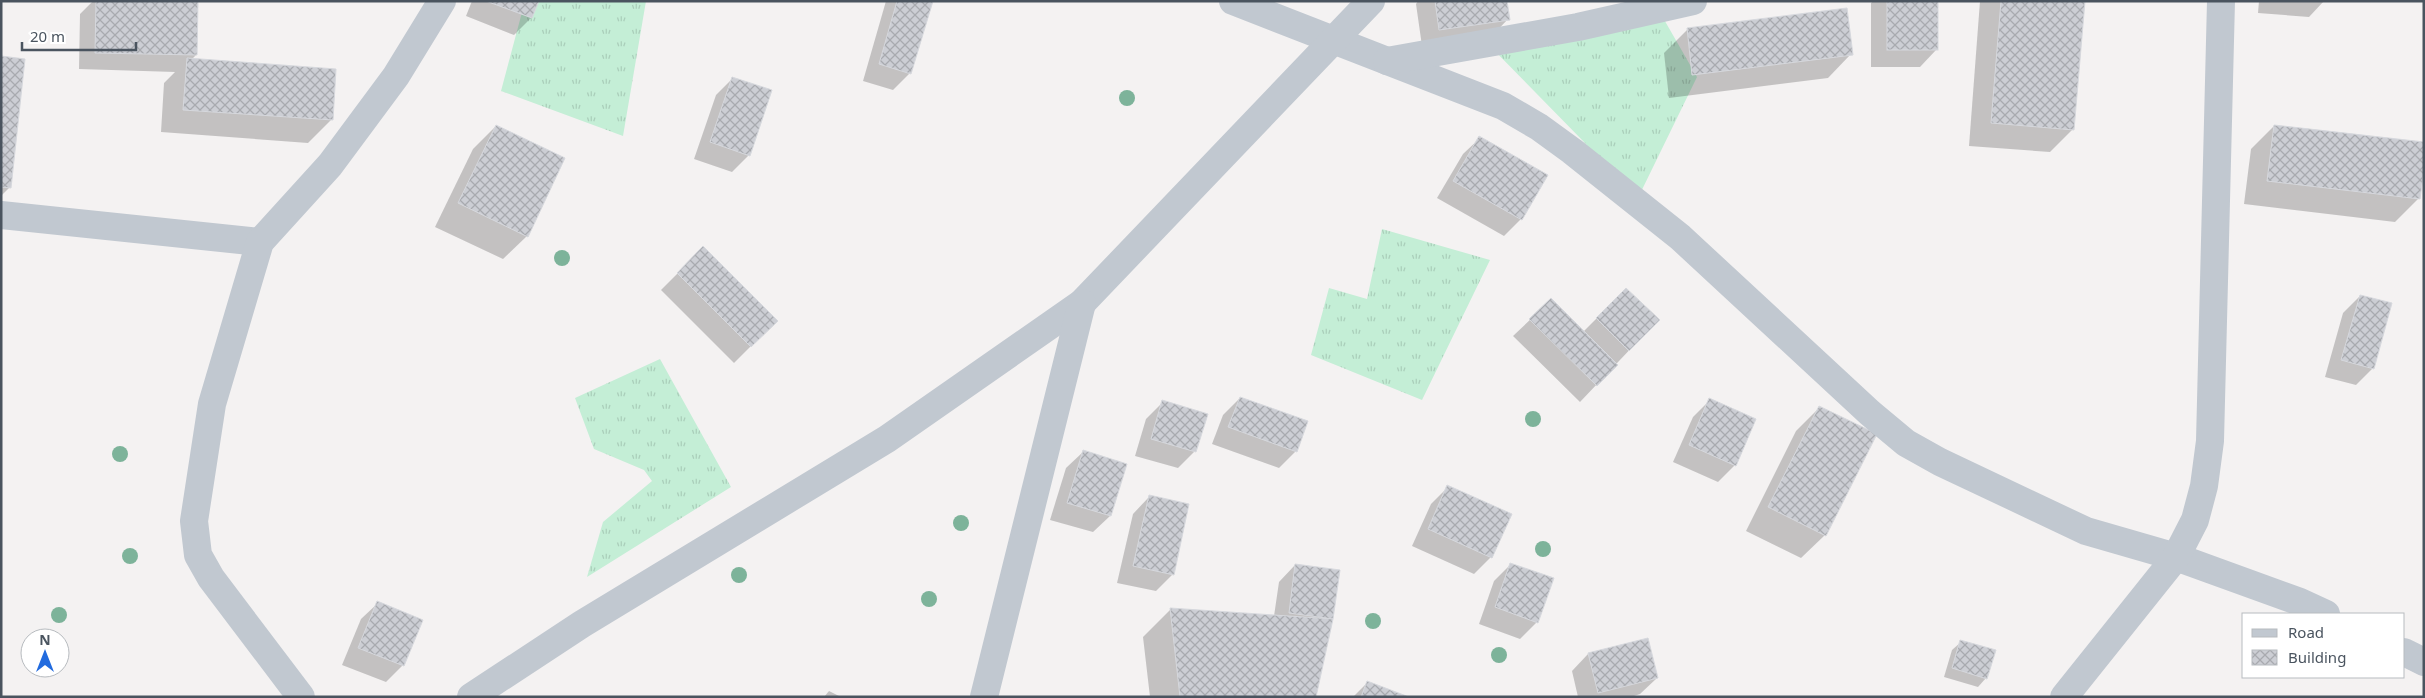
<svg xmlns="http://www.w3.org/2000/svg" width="2425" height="698" viewBox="0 0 2425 698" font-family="'Noto Sans',sans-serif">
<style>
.grass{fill:url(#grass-tufts)}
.shadow{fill:#0003}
.building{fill:url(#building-cross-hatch);stroke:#d6d8dd}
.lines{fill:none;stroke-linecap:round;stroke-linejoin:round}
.minor{stroke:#c1c8d0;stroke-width:28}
.tree{fill:#7db39a}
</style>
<defs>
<pattern id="grass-tufts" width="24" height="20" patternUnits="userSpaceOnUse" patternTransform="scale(1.25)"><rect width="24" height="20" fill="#c4eed6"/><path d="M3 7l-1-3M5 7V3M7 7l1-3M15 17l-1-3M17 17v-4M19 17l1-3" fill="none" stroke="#aaceba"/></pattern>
<pattern id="building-cross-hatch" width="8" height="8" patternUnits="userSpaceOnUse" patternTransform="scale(1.25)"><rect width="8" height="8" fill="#ccced4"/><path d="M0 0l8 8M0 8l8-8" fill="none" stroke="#a8aaaf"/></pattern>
</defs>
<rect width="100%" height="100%" fill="#f4f2f2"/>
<g class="grass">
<path d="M525,1H646L623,136L501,91Z"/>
<path d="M1658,9L1697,77L1636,202L1584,142L1487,43Z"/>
<path d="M1382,229L1490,260L1422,400L1311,355L1329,288L1367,299Z"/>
<path d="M660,359L731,487L587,577L603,522L652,481L644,470L594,449L575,398Z"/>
</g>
<g class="shadow">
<path d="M93,1H197L196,55L191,60L331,120L308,143L161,132L164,83L175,72L79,69L80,14Z"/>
<path d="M472,1H537L531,18L514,35L466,16Z"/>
<path d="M886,1H931L910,73L893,90L863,81Z"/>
<path d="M1418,1H1506L1508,19L1492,36L1422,46L1416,4Z"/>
<path d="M1873,1H1936V50L1920,67H1871V3Z"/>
<path d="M1980,1H2083L2073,129L2050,152L1969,146Z"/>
<path d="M2259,1H2324L2309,17L2258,13Z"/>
<path d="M1846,10L1851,54L1828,78L1669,98L1664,53L1687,30Z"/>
<path d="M1,57L10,187L1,196Z"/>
<path d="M733,78L749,155L732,172L694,159L716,95Z"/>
<path d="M496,126L527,236L503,259L435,227L473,149Z"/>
<path d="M2274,126L2419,198L2395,222L2244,204L2251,149Z"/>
<path d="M1480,138L1521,219L1504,236L1437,198L1463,154Z"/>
<path d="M703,248L776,321L734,363L661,290Z"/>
<path d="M1626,289L1658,320L1580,402L1513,336L1551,300L1583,332Z"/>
<path d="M2360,296L2373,368L2356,385L2325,377L2343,313Z"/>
<path d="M1240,398L1296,451L1279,468L1212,444L1223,415Z"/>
<path d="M1710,400L1735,465L1718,482L1673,462L1693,417Z"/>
<path d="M1163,402L1195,451L1178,468L1135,456L1146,419Z"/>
<path d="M1819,408L1825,535L1801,558L1746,531L1796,431Z"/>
<path d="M1083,452L1110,516L1093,532L1050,520L1066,468Z"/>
<path d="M1448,487L1491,557L1474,574L1412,546L1431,504Z"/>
<path d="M1149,497L1173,574L1156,591L1117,583L1133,514Z"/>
<path d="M1511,564L1537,622L1520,639L1479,624L1494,581Z"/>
<path d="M1295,565L1332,619L1315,697H1150L1143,637L1171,609L1274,616L1279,582Z"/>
<path d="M378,603L403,665L386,682L342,665L361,619Z"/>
<path d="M1961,642L1986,678L1978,687L1944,677L1952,650Z"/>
<path d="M1588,654L1657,678L1640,694L1631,697H1578L1572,671Z"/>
<path d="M1367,683L1405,697H1353Z"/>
<path d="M829,691L841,697H824Z"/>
</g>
<g class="building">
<path d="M96,1H198L197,55L95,53Z"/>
<path d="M486,1H539L532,18Z"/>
<path d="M897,1H933L911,74L879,64Z"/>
<path d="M1435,1H1507L1510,20L1439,30Z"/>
<rect x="1887" y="1" width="51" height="49"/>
<path d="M2001,1H2085L2074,130L1991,123Z"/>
<path d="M1847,8L1853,55L1692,75L1687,28Z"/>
<path d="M1,56L25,59L11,188L1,187Z"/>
<path d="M187,58L336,69L333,120L183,110Z"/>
<path d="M732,77L772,90L750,156L710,142Z"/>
<path d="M496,125L565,158L528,237L458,203Z"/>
<path d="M2274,125L2424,142V168L2420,199L2267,181Z"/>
<path d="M1479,136L1548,175L1522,220L1453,181Z"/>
<path d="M703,246L778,321L751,347L677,273Z"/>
<path d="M1626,288L1660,320L1629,351L1596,318Z"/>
<path d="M2360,295L2392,303L2374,369L2341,360Z"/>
<path d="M1551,298L1618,365L1597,386L1529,319Z"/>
<path d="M1240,397L1308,421L1297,452L1228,427Z"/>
<path d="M1709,398L1756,419L1736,466L1689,445Z"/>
<path d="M1162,400L1208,414L1196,452L1151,439Z"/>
<path d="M1819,406L1877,434L1826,536L1768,507Z"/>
<path d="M1083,450L1127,464L1111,516L1067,503Z"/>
<path d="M1447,485L1512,514L1492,558L1428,529Z"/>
<path d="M1149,495L1189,504L1174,575L1133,566Z"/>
<path d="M1510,563L1554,578L1538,623L1495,607Z"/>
<path d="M1295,564L1340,570L1333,619L1289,613Z"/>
<path d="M377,601L423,620L404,666L358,648Z"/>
<path d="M1170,608L1333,619L1316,697H1180Z"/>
<path d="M1648,638L1658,678L1598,693L1588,653Z"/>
<path d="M1960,640L1996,650L1987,679L1952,668Z"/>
<path d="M1367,681L1409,697H1361Z"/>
</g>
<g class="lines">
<g class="minor">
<path d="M1233,1L1503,106L1539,127L1572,151L1680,237L1870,413L1906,443L1940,462L2086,531L2176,557L2300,602L2326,614"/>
<path d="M1387,61L1578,27L1693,1"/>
<path d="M1,215L260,242"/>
<path d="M2404,652L2424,662"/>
<path d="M301,697L211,578L198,555L194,521L212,404L260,242L330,165L396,76L442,1"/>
<path d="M471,697L582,624L887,439L1082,303L1371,1"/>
<path d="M984,697L1082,303"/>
<path d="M2064,697L2176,557L2195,520L2204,486L2210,441L2221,1"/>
</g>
</g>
<g class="tree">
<circle cx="1127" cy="98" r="8"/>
<circle cx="562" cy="258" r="8"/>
<circle cx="1533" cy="419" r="8"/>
<circle cx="120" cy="454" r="8"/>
<circle cx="961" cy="523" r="8"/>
<circle cx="1543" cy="549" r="8"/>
<circle cx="130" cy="556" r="8"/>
<circle cx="739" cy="575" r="8"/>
<circle cx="929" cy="599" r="8"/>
<circle cx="59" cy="615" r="8"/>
<circle cx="1373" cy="621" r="8"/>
<circle cx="1499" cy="655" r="8"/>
</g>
<rect width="2425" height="698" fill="none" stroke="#4a545f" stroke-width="5"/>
<rect x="2242" y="613" width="162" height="65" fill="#ffffff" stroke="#b7bbbf"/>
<rect x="2252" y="629" width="25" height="8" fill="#c1c8d0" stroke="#b7bbbf"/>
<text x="2288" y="638" font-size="15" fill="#4a545f">Road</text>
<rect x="2252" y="650" width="25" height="15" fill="url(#building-cross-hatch)" stroke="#b7bbbf"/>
<text x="2288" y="663" font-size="15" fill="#4a545f">Building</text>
<g transform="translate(45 653)"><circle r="24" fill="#ffffff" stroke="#b7bbbf"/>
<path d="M0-4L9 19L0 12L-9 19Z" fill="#226bde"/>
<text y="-8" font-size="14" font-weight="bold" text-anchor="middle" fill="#4a545f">N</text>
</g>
<path d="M22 42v8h114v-8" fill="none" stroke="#4a545f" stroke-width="2.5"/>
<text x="30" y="42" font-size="15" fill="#4a545f" stroke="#ffffff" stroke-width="4" paint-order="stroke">20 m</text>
</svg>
